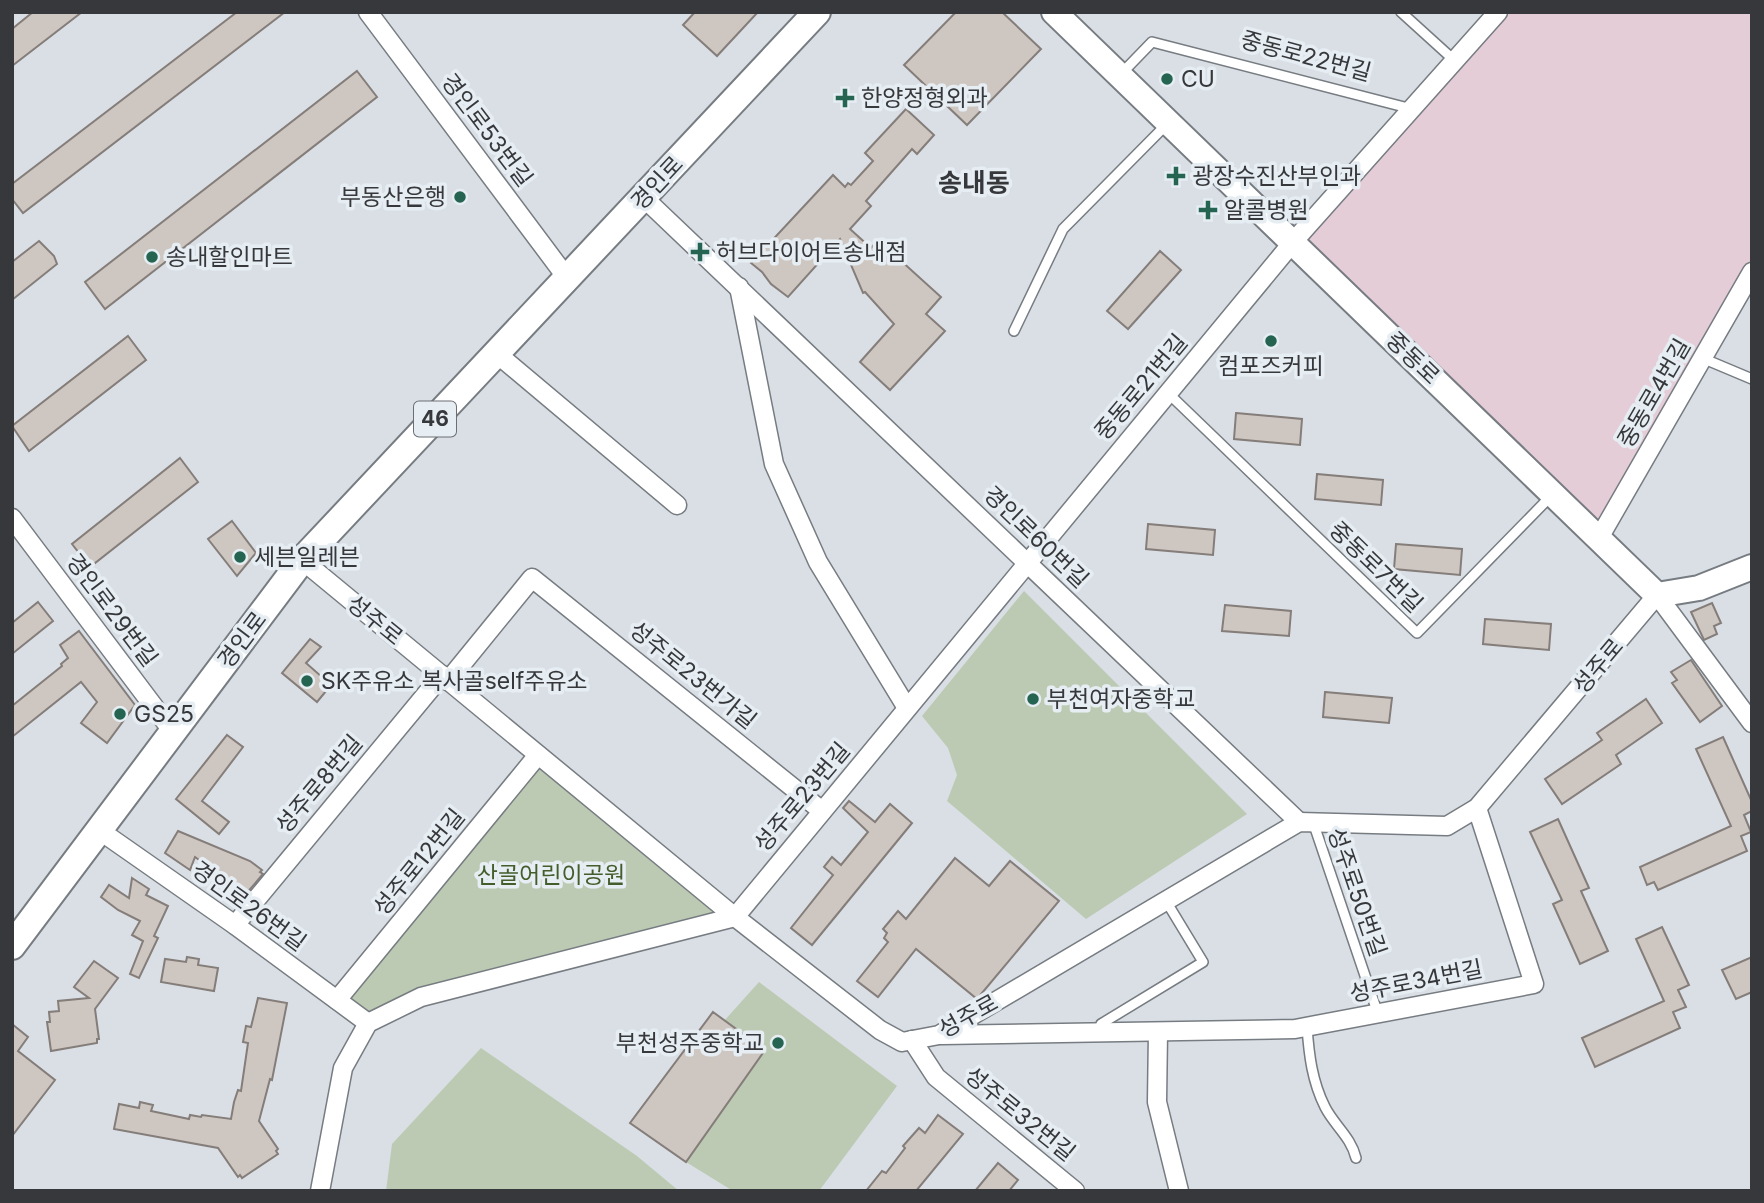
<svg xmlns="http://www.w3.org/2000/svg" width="1764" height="1203" viewBox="0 0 1764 1203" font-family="Inter,'Noto Sans KR',sans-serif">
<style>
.industrial{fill:#e5cdd8}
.green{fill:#bdcab3}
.building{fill:#cec6c1;stroke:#847d79;stroke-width:2}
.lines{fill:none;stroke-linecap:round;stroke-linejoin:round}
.lane-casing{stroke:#767c81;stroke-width:12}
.street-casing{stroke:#767c81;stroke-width:21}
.secondary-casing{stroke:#767c81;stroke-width:28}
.primary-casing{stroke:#767c81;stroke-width:30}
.lane{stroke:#fff;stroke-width:9}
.street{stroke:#fff;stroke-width:18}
.secondary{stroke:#fff;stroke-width:24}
.primary{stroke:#fff;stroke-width:26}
.poi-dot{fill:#256450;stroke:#e6edf3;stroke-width:2.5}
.labels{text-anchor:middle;stroke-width:7;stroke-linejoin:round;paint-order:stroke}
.shield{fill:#e6edf3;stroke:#6b6e72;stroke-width:2}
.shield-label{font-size:21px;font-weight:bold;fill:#36383b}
.street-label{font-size:23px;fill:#36383b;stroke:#e6edf3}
.poi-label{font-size:23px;fill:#36383b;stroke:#e6edf3;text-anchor:start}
.park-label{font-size:23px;fill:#445e2b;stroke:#e6edf3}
.quarter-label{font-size:26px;font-weight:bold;fill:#36383b;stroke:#e6edf3}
</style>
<rect width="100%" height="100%" fill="#d9dfe5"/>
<path class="industrial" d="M1498,12H1752V267L1591,531L1293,242Z"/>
<g class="green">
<path d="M1024,591L1247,814L1086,919L947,801L957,775L948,748L922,716Z"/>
<path d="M540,760L725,915L368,1017L344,999Z"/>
<path d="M759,982L897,1086L819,1191H733L686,1162L765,1051L724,1021Z"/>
<path d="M481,1048L637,1156L679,1191H386L392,1144Z"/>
</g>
<g class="building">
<path d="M33,12H82L12,66V29Z"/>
<path d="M237,12H285L23,213L12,199V184Z"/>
<path d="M695,12H758L717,56L683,25Z"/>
<path d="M956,12H1002L1041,49L967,125L904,65Z"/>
<path d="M357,71L377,97L105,309L85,282Z"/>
<path d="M906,109L934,135L917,154L912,149L866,201L871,206L850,229L871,248L878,240L941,297L926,314L945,331L890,390L860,362L894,324L865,292L863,293L840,239L788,297L771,284L762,272L751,263L833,175L845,187L848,183L851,185L873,161L865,153Z"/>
<path d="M39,241L54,256L57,264L12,300V262Z"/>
<path d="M1160,251L1181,270L1128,329L1107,311Z"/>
<path d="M128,336L146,360L29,451L12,426Z"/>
<path d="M1236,413L1302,419L1300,445L1234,439Z"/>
<path d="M180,458L198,482L90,567L72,544Z"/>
<path d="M1317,474L1383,480L1381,505L1315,499Z"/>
<path d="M232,521L256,553L237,576L208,539Z"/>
<path d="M1148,524L1215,530L1213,555L1146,549Z"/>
<path d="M1396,544L1462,549L1460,575L1394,569Z"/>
<path d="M38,602L53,621L12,654V623Z"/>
<path d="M1712,603L1721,623L1714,626L1717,634L1704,640L1691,612Z"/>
<path d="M1225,605L1291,611L1289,636L1222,631Z"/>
<path d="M1485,619L1551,624L1549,650L1483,644Z"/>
<path d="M79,631L135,705L107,743L81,723L97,702L81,682L12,737V706L62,666L61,664L68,658L60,645Z"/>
<path d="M310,639L321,647L306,663L331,685L317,702L282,673Z"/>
<path d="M1691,660L1722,706L1700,722L1672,683L1677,680L1671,672Z"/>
<path d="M1325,692L1392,698L1389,723L1323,717Z"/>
<path d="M1646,699L1662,723L1616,755L1621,764L1562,804L1545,779L1602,740L1597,733Z"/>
<path d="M227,735L243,747L202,801L229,822L219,834L176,799Z"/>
<path d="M1723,737L1752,802V811L1744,815L1751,832L1741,836L1747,851L1658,890L1654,882L1647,885L1640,867L1731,826L1696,749Z"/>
<path d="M849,801L875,822L890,804L912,823L812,945L791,928L833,875L824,867L832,857L841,865L868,832L843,808Z"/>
<path d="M1558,819L1589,888L1581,891L1608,951L1580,964L1553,904L1562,900L1530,832Z"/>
<path d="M178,831L250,861L262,870L260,872L263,874L246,894L195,857L190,870L165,853Z"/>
<path d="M955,858L989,886L1010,861L1059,901L977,999L916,949L878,997L857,981L888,942L884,938L887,933L883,929L898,911L906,919Z"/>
<path d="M132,878L149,889L146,895L168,906L154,936L158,938L139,978L130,974L143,941L132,935L140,921L118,910L101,897L109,885L129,898Z"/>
<path d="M1662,927L1689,985L1678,990L1686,1007L1673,1012L1680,1028L1595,1067L1582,1038L1664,1001L1636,939Z"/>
<path d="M187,957L199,959L198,965L218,968L214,991L161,982L165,959L186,962Z"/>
<path d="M1752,957V992L1736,999L1722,970Z"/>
<path d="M94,961L118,978L95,1009L99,1039H97V1043L51,1051L47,1022H50L49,1012L59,1011L58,1001L89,998L74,987Z"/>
<path d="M258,998L287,1003L272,1080L270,1079L259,1121L278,1149L276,1151L278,1154L242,1178L240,1175L238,1177L218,1148L114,1129L119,1104L139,1108L140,1102L153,1105L151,1111L189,1119L190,1115L201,1117L202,1115L231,1119L234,1102L238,1090L241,1091L248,1043L243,1042L246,1026L251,1027Z"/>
<path d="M713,1012L765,1050L686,1162L630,1123Z"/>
<path d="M12,1024L28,1037L18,1051L55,1080L12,1136Z"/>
<path d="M938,1115L963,1134L916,1191H866L882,1171L886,1173L905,1148L903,1146L919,1128L925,1133Z"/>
<path d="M998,1163L1018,1180L1009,1191H975Z"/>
</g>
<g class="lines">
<g class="lane-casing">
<g id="lane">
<path d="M1401,12L1455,61"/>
<path d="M1121,74L1152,42L1412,109"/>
<path d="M1014,331L1063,229L1167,124"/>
<path d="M1702,358L1752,379"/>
<path d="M1168,393L1417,633L1551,496"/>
<path d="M1313,822L1378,1014"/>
<path d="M1307,1027C1309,1055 1312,1081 1325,1107C1334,1125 1351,1137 1356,1158"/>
<path d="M1099,1033L1101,1024L1203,962L1166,901"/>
</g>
</g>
<g class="street-casing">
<g id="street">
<path d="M368,12L567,278"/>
<path d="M643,197L1299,822"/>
<path d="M739,287L774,464L818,562L907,708"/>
<path d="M496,353L677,505"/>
<path d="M12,518L173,732"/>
<path d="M1599,538L1752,272"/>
<path d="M302,560L735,917L880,1030L902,1042L939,1035L1299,822L1447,826L1477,808L1657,595L1752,723"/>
<path d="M448,681L532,578L822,811"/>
<path d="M99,830L235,925L368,1023"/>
<path d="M735,917L1293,242L1498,12"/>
<path d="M235,925L442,675"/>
<path d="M337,1000L538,755"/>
<path d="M1158,1032L1157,1102L1179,1191"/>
<path d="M942,1035L1295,1029L1534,984L1477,808"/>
<path d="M912,1040L936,1077L1075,1191"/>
<path d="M320,1191L343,1068L368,1023L421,997L735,917"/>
</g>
</g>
<g class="secondary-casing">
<path id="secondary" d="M1054,12L1657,595L1699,588L1752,567"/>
</g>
<g class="primary-casing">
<path id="primary" d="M12,946L302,560L817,12"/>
</g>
<use href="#lane" class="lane"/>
<use href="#street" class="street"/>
<use href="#secondary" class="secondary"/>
<use href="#primary" class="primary"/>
</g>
<g class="poi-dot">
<circle cx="1167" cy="79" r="7"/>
<path d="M841.5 87.5h7v7h7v7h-7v7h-7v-7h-7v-7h7z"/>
<path d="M1172.5 165.5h7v7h7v7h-7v7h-7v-7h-7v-7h7z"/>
<circle cx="460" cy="197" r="7"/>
<path d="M1204.5 199.5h7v7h7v7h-7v7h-7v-7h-7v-7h7z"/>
<path d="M696.5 241.5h7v7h7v7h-7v7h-7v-7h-7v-7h7z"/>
<circle cx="152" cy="257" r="7"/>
<circle cx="1271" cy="341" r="7"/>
<circle cx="240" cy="557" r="7"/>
<circle cx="307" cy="681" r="7"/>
<circle cx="1033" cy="699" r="7"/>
<circle cx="120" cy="714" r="7"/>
<circle cx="778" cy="1043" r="7"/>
</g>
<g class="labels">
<rect class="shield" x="414" y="401.5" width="42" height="35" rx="5"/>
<g class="shield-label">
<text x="435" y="426">46</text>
</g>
<g class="street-label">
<text transform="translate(1306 56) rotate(15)" y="8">중동로22번길</text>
<text transform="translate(487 130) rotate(53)" y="8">경인로53번길</text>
<text transform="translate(657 183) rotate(-47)" y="8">경인로</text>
<text transform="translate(1413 358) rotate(44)" y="8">중동로</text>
<text transform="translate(1141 387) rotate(-50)" y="8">중동로21번길</text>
<text transform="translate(1654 393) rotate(-60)" y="8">중동로4번길</text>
<text transform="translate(1036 537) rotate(44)" y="8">경인로60번길</text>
<text transform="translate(1376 567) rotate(44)" y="8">중동로7번길</text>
<text transform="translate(112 610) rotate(53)" y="8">경인로29번길</text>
<text transform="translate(375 620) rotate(39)" y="8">성주로</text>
<text transform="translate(242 640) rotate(-53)" y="8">경인로</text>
<text transform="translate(1598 666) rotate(-50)" y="8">성주로</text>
<text transform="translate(693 675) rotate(39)" y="8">성주로23번가길</text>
<text transform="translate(319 784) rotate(-50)" y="8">성주로8번길</text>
<text transform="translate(802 797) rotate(-50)" y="8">성주로23번길</text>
<text transform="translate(419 862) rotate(-51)" y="8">성주로12번길</text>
<text transform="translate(1357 892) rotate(71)" y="8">성주로50번길</text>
<text transform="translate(249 906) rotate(36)" y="8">경인로26번길</text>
<text transform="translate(1416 981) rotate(-11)" y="8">성주로34번길</text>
<text transform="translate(968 1016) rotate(-29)" y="8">성주로</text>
<text transform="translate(1020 1114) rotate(39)" y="8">성주로32번길</text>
</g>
<g class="poi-label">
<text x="1181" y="87">CU</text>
<text x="861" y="106">한양정형외과</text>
<text x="1192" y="184">광장수진산부인과</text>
<text x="446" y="205" text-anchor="end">부동산은행</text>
<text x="1224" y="218">알콜병원</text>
<text x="716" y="260">허브다이어트송내점</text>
<text x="166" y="265">송내할인마트</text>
<text x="1271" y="374" text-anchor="middle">컴포즈커피</text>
<text x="254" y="565">세븐일레븐</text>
<text x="321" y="689">SK주유소 복사골self주유소</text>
<text x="1047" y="707">부천여자중학교</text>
<text x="134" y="722">GS25</text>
<text x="764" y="1051" text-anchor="end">부천성주중학교</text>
</g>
<g class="park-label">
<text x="551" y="883">산골어린이공원</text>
</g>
<g class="quarter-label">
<text x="974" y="192">송내동</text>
</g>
</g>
<rect width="1764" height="1203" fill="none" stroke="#36383b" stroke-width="28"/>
</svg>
